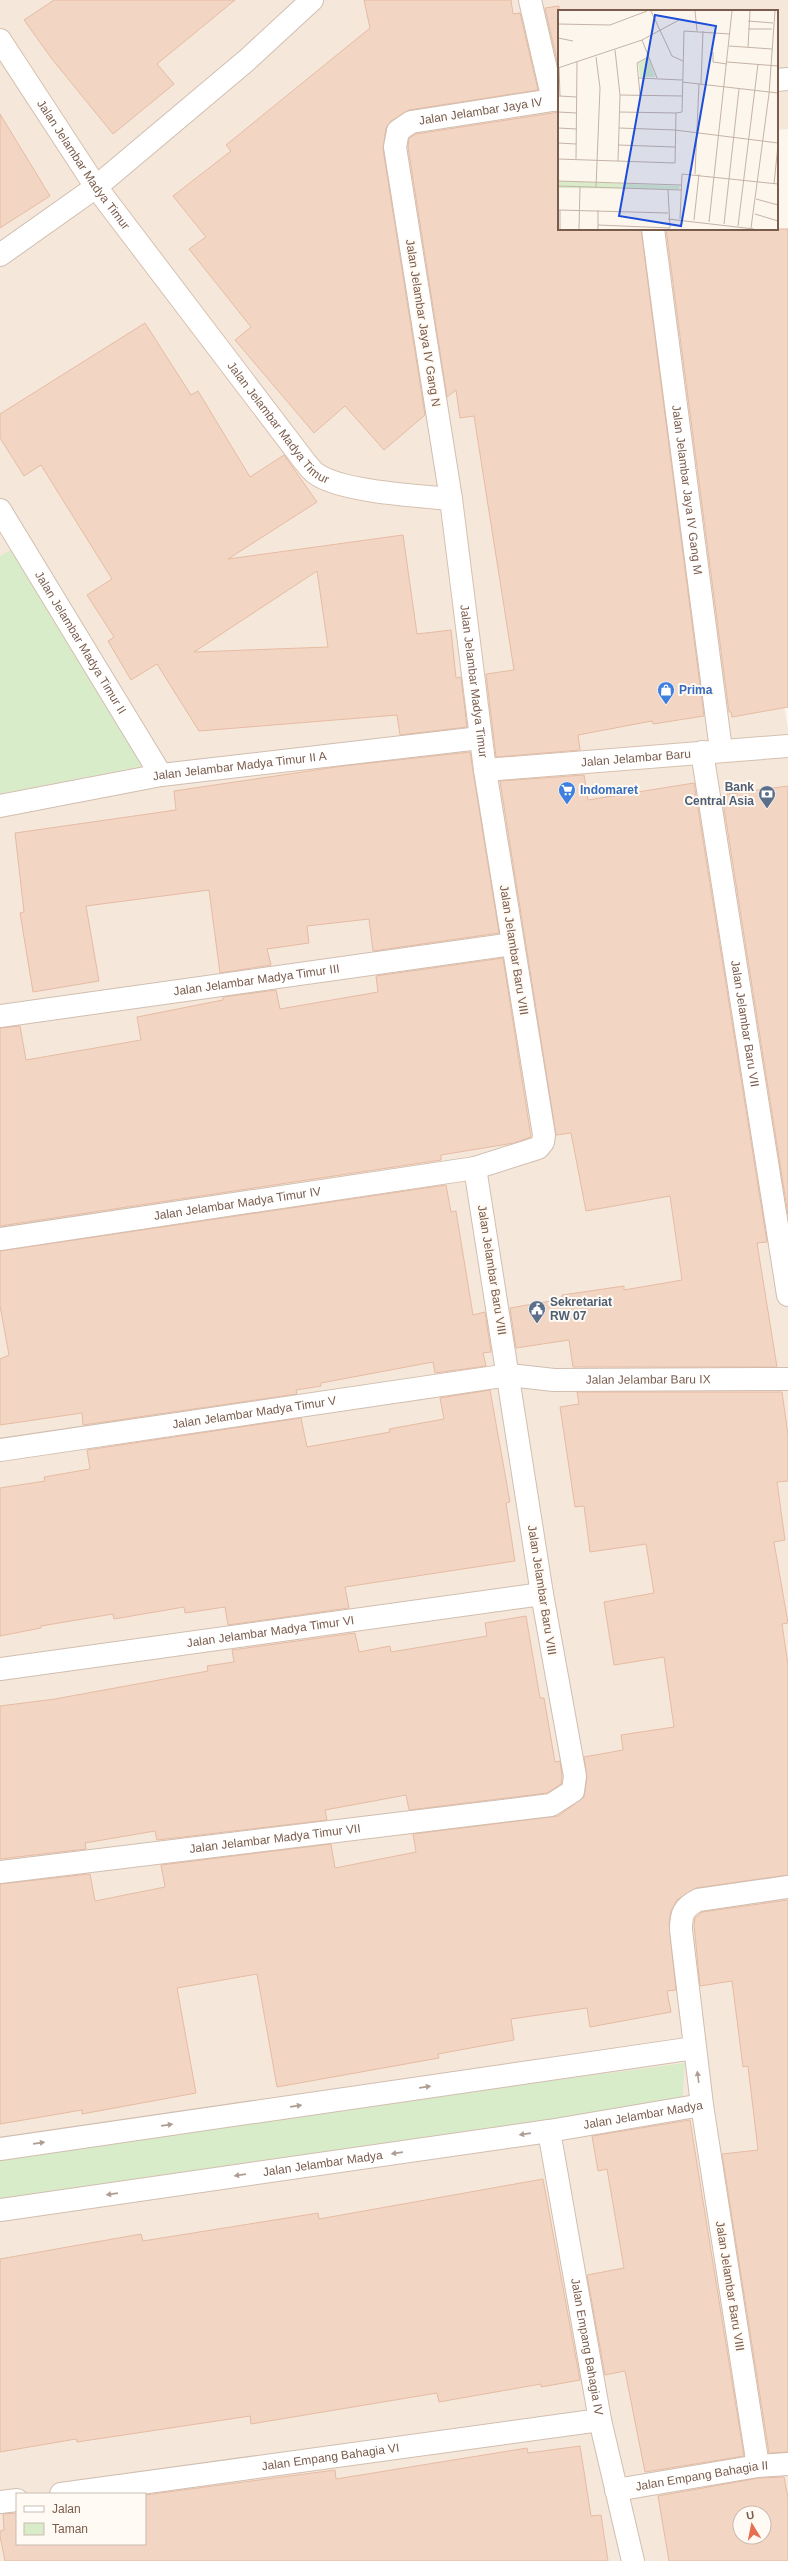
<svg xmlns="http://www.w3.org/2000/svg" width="788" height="2561" viewBox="0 0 788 2561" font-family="Arial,sans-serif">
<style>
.residential{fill:#f5e8da;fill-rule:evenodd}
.green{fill:#d8ecc9}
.building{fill:#f3d5c3;stroke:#e6bba3;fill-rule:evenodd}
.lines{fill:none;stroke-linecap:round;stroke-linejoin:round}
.street-casing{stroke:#d1beb0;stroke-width:24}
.secondary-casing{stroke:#d6c0b0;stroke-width:24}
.street{stroke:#fff;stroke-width:22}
.secondary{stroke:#fff;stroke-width:22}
.oneway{fill:#af9d94}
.labels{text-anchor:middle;stroke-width:4;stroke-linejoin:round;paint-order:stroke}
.street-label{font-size:12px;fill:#7a5c4d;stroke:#fffaf3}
.shop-label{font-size:12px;font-weight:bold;fill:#366cbe;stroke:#fffaf3;text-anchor:start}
.service-label{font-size:12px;font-weight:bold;fill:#4e5e75;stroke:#fffaf3;text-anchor:end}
.inset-road{fill:none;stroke:#c5b3a7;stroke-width:1}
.view{fill:#1d4ed8;fill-opacity:0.15;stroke:#1d4ed8;stroke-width:2}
.inset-edge{fill:none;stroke:#7a5c4d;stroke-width:2}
</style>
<rect width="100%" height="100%" fill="#fdf6ec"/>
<path class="residential" d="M0,0H788V129L777,130V11H559V229H705L788,729V2561H0ZM17,2494H145V2544H17ZM740,2513H764V2537H740Z"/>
<g class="green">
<path d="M20,545L143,766L0,794V556Z"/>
<path d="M685,2063L682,2107L0,2220V2154Z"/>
</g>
<g class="building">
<path d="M54,0H235L157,64L174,84L113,134L52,59L24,20Z"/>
<path d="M364,0H511L513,14L520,13L538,90L409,110L391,121L386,128L383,149L425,415L384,450L345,406L314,433L235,340L251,327L189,249L206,237L173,196L231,151L226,145L370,28Z"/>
<path d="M559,6V70L545,8Z"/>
<path d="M559,112V229H641L704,716L653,724L652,721L578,735L580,750L496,757L486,674L514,670L474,416L460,418L456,390L447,397L408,147L409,138L416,134Z"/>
<path d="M0,114L50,196L0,228Z"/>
<path d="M666,229H788V707L732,717L731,712H729Z"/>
<path d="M145,323L191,395L198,391L250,477L284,455L317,502L228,559L403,535L417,634L451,630L456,678L461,677L467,727L400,735L397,715L199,731L157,664L131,680L108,641L114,637L87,595L112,579L41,465L24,476L0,438V414ZM317,571L328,647L194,652Z"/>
<path d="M470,752L499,933L373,951L369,919L307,926L309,943L267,949L271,965L220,973L209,890L86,906L99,981L33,992L20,913L24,912L15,833L176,810L174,791L343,766Z"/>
<path d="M584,775L588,800L694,783L767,1242L757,1243L777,1367H573L569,1340L516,1348L510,1308L562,1299V1295L624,1286V1290L682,1280L670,1196L586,1211L571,1133L556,1135L500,781Z"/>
<path d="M788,786V1215L722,795Z"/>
<path d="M503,958L531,1137L514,1143L441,1155V1160L0,1226V1028L20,1026L26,1060L141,1040L137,1017L223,1000V997L276,990L280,1009L378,992L376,976Z"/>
<path d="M446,1185L451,1212L456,1211L473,1315L485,1312L491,1352L483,1353L486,1366L435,1373L433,1362L321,1383V1386L296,1390L297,1394L83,1425L82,1413L0,1425V1359L9,1355L0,1306V1251Z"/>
<path d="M490,1390L510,1502L506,1503L515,1561L345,1587L349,1608L228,1625L225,1607L185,1613L184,1607L114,1619L113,1614L41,1626V1628L0,1636V1488L45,1481L44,1477L90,1469L87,1450L301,1418L307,1447L390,1432L389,1429L444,1419L440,1398Z"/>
<path d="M577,1392H782L788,1435V1481L777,1482L785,1540L774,1542L788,1623L782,1624L788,1665V1875L696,1888L677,1900L671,1911L669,1923L676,1990L667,1991L671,2012L590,2027L587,2008L511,2019L514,2040L438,2054L439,2058L277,2087L257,1974L177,1988L196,2093L82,2114V2110L0,2124V1884L90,1874L95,1901L165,1887L161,1865L331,1844L335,1868L416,1852L413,1834L558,1816L584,1797L587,1777L584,1757L623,1750L621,1735L674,1727L664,1657L614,1665L604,1602L654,1593L646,1544L590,1552L584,1506L575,1507L560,1407L579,1404Z"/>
<path d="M526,1616L540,1698H544L555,1762L560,1761L562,1776L561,1784L547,1793L409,1810L406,1795L325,1810L327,1820L157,1840L155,1831L85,1843L86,1849L0,1859V1706L55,1699L208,1671L207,1666L234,1662L232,1650L355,1633L359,1652L390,1646L391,1652L487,1636L485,1623Z"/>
<path d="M788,1900V2452L769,2453L722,2154L758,2150L748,2066L743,2067L732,1981L700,1986L694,1925L695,1918L702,1912Z"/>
<path d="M690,2120L744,2456L645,2472L625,2371L605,2375L587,2275L624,2268L607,2169L598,2171L592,2136Z"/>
<path d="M543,2179L580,2380L541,2387V2384L439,2402L437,2393L251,2424L250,2416L77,2442L76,2439L0,2452V2259L141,2234L143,2241L318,2213L319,2219Z"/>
<path d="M580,2446L591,2516L601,2515L608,2561H5L0,2536V2531L4,2530L3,2514L17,2513V2544H145V2495L335,2470L336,2479L527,2448L528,2453Z"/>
<path d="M784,2477L788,2498V2561H669L658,2496L759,2478ZM740,2513H764V2537H740Z"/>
</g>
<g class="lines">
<g class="street-casing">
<g id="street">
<path d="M530,0L553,100"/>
<path d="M777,80L788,79"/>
<path id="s1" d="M653,229L721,750"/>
<path d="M0,255L96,187L247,60L312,0"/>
<path id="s2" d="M451,499L395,147L398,131L411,122L559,99"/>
<path id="s3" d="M0,510L161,775"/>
<path id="s4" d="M702,752L788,1295"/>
<path id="s5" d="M0,806L161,775L480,738"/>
<path id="s6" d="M0,1016L513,944"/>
<path id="s7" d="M0,1239L475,1168"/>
<path id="s8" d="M0,1450L509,1375L554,1380L788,1379"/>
<path id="s9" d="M0,1669L542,1594"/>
<path id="s10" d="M0,1872L551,1805L573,1791L575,1776L542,1594L475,1168L538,1148L543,1142L544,1135L485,770"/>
<path id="s11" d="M549,2131L600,2420L633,2561"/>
<path d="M0,2149L694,2048"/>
<path id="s12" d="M0,2210L549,2131L702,2105"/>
<path d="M758,2466L702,2105L681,1930C681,1914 683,1908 698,1900L788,1887"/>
<path id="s13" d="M616,2490L758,2466L788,2464"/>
<path id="s14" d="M61,2494L600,2420"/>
<path d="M0,2502L17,2500"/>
</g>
</g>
<g class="secondary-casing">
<g id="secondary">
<path id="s15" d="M0,40L96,187L305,462C308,465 311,470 315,473C340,492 419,496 451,499L485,770L788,746"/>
</g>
</g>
<use href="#street" class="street"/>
<use href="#secondary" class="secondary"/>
</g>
<defs><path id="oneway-solid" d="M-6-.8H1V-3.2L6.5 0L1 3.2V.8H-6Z"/></defs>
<g class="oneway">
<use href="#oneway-solid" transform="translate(698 2077) rotate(-98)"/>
<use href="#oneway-solid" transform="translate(425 2087) rotate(-8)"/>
<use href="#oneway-solid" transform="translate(296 2106) rotate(-8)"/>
<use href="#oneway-solid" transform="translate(167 2125) rotate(-8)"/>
<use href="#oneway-solid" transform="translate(525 2134) rotate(172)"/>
<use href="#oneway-solid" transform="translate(39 2143) rotate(-8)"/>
<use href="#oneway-solid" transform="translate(397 2153) rotate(172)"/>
<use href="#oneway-solid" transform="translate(240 2175) rotate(172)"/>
<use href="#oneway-solid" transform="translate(112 2194) rotate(172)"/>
</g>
<defs>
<g id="shop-pin" transform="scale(0.9)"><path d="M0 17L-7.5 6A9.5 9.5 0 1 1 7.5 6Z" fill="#3f7fe0" stroke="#fffaf3"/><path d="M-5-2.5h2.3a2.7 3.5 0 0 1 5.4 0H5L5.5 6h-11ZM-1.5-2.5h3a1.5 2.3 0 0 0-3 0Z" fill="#fff"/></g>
<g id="supermarket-pin" transform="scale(0.9)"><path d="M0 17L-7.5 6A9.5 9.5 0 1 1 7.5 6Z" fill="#3f7fe0" stroke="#fffaf3"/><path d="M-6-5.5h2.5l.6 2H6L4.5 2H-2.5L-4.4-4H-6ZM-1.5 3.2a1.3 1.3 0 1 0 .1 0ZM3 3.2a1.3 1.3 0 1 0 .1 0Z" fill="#fff"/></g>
<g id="bank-pin" transform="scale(0.9)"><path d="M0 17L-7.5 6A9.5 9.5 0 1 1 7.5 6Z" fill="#5c6f8a" stroke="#fffaf3"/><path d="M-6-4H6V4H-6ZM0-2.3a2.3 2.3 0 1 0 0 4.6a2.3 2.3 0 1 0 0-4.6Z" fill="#fff"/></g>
<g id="civic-pin" transform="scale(0.9)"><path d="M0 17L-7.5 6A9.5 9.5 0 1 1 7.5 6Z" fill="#5c6f8a" stroke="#fffaf3"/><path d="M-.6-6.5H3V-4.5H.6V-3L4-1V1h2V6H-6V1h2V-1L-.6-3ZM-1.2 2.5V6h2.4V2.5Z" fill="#fff"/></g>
</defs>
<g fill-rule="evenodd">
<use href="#shop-pin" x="666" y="690"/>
<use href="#supermarket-pin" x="567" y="790"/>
<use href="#bank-pin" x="767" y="794"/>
<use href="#civic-pin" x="537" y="1309"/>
</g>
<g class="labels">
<g class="street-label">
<text dy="4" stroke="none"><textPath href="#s2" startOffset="459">Jalan Jelambar Jaya IV</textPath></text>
<text dy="4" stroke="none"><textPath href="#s15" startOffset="150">Jalan Jelambar Madya Timur</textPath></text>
<text transform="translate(423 323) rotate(81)" y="4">Jalan Jelambar Jaya IV Gang N</text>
<text dy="4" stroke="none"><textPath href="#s15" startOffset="474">Jalan Jelambar Madya Timur</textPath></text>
<text dy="4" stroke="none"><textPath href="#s1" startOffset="263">Jalan Jelambar Jaya IV Gang M</textPath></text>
<text dy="4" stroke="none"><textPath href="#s3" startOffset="155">Jalan Jelambar Madya Timur II</textPath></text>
<text dy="4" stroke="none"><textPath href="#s15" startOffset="859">Jalan Jelambar Madya Timur</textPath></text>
<text dy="4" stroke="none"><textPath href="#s15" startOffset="1100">Jalan Jelambar Baru</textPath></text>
<text dy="4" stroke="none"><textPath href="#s5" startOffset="243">Jalan Jelambar Madya Timur II A</textPath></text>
<text transform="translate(514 950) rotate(81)" y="4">Jalan Jelambar Baru VIII</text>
<text dy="4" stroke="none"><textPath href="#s6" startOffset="259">Jalan Jelambar Madya Timur III</textPath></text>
<text dy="4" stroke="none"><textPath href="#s4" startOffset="275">Jalan Jelambar Baru VII</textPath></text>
<text dy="4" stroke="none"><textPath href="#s7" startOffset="240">Jalan Jelambar Madya Timur IV</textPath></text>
<text transform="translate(492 1270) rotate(81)" y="4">Jalan Jelambar Baru VIII</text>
<text dy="4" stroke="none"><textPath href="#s8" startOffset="654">Jalan Jelambar Baru IX</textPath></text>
<text dy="4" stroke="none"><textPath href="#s8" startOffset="257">Jalan Jelambar Madya Timur V</textPath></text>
<text transform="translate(542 1590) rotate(81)" y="4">Jalan Jelambar Baru VIII</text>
<text dy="4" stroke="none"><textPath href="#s9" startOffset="273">Jalan Jelambar Madya Timur VI</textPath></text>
<text dy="4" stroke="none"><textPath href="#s10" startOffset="277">Jalan Jelambar Madya Timur VII</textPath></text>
<text dy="4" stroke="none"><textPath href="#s12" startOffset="650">Jalan Jelambar Madya</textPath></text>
<text dy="4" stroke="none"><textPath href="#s12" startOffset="326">Jalan Jelambar Madya</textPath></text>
<text transform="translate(730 2286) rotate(81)" y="4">Jalan Jelambar Baru VIII</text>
<text dy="4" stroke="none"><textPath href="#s11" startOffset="219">Jalan Empang Bahagia IV</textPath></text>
<text dy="4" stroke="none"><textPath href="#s14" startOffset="272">Jalan Empang Bahagia VI</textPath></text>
<text dy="4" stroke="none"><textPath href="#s13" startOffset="87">Jalan Empang Bahagia II</textPath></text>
</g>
<g class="shop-label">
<text x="679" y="694">Prima</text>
<text x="580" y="794">Indomaret</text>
</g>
<g class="service-label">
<text x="754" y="791">Bank<tspan x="754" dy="14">Central Asia</tspan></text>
<text x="550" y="1306" text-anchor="start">Sekretariat<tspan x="550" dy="14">RW 07</tspan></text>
</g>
</g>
<g transform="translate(558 10)">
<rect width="220" height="220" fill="#fdf6ec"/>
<path d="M91,48L97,67H82L80,52ZM0,171L122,176L121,179L0,178Z" fill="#d8ecc9"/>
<path class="inset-road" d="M93,1L114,46L125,51M137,1L139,21M190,11L215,13M0,14L52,15L89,1M190,19H214M0,28L15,31M84,30L99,68M171,36L214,39M190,37L192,1M57,40L62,85L60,151M155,42V52L169,54M169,52L220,56M0,58L84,30L121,10M1,58L2,86M81,68L124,70M124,72L220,83M143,74L145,21M62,85L124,86M82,85L79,53L90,47M1,86L19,87M0,102L19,103M61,102L118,103M0,118L19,119M61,118L117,120L220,133M0,133L18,134M60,135L117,137M0,149L117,153L118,103L124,102L126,21L172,24M18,149L19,52M137,164L141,74M0,171L123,175M216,174L220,135M0,176L123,180M38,177L42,78L38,47M110,180L112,218M198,189L220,195M0,200L110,203M197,204L220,211M110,209L196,219M122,209L124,164L220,174M136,210L141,164M151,212L174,1M166,214L181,79M40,215L112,218M180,216L200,54M193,218L211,84L217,1M2,219V200M21,219L22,177M40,219V200"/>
<path class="view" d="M97,5L158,16L123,216L61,206Z"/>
<rect width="220" height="220" class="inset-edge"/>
</g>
<rect x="16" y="2493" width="130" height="52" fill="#fffaf3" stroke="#cabbb1"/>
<rect x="24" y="2506" width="20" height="6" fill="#ffffff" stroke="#cabbb1"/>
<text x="52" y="2513" font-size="12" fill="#7a5c4d">Jalan</text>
<rect x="24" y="2523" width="20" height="12" fill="#d8ecc9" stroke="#cabbb1"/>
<text x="52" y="2533" font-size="12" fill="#7a5c4d">Taman</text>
<g transform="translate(752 2525) rotate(350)"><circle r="19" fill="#fffaf3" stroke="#cabbb1"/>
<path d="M0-3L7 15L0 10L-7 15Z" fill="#e76f51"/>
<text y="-6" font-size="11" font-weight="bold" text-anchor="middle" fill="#7a5c4d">U</text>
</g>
</svg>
